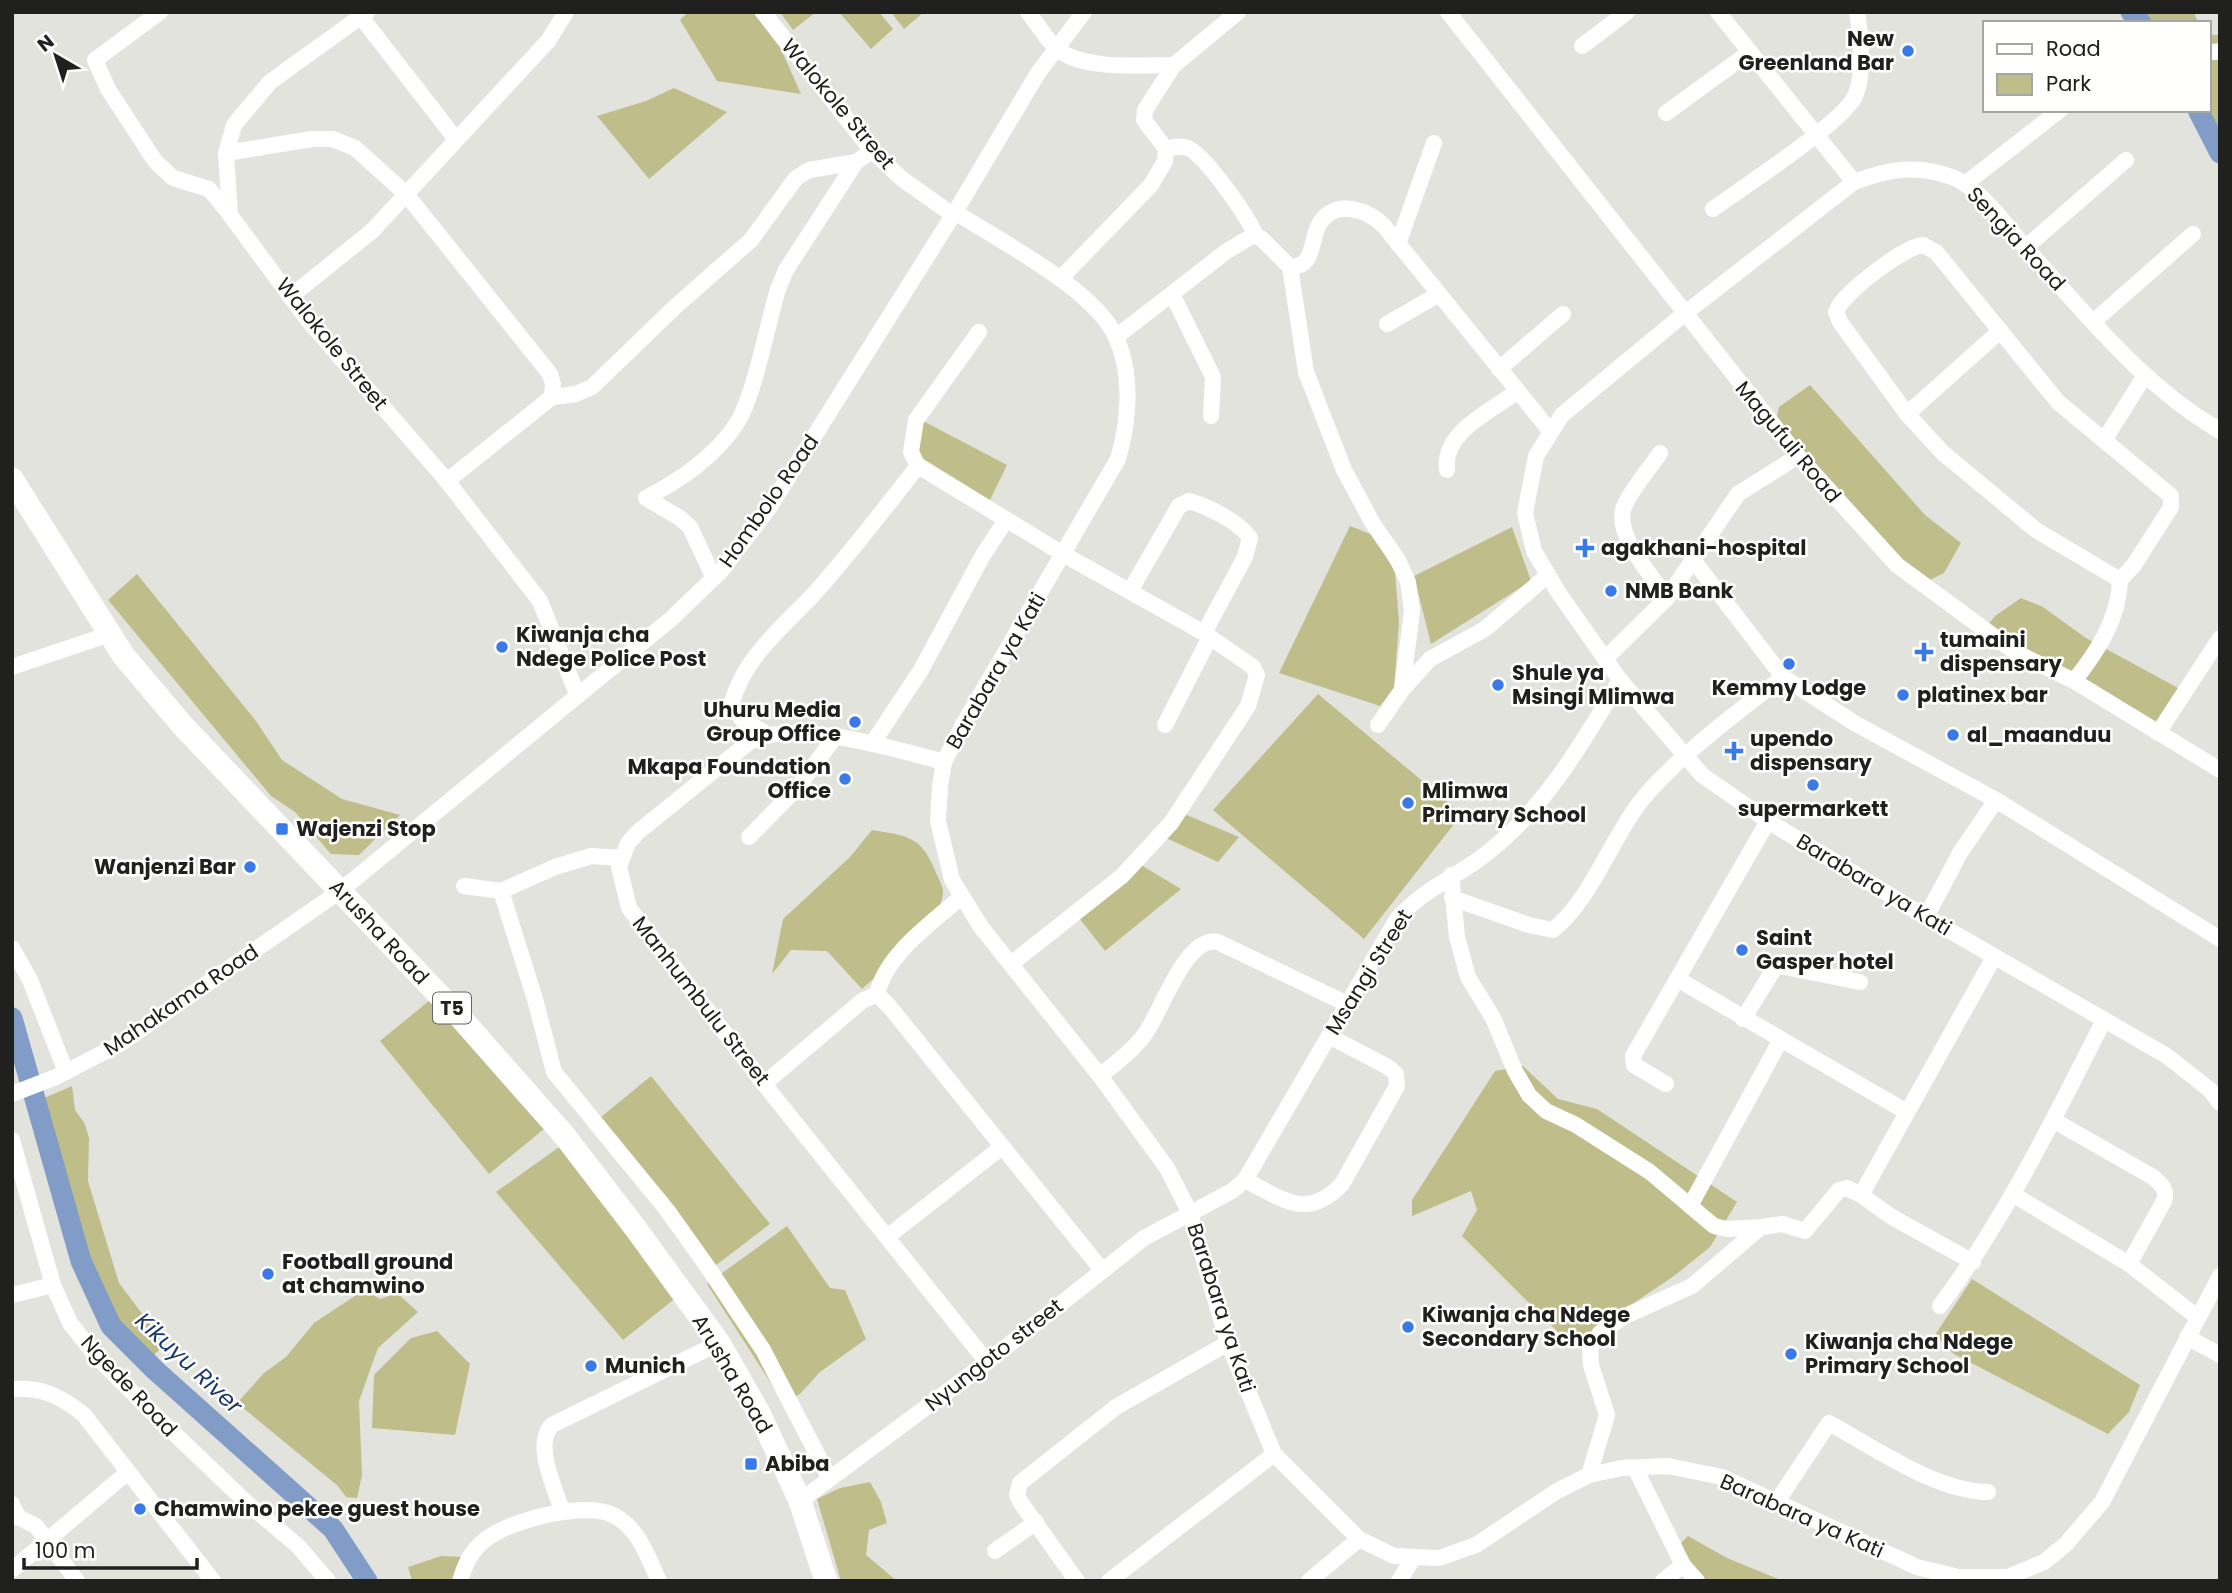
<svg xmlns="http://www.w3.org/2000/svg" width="2232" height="1593" viewBox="0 0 2232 1593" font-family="Poppins,sans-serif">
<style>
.green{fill:#bfbe8a}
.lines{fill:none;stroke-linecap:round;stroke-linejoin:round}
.river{stroke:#829cc8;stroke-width:21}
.minor{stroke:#fff;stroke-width:16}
.highway{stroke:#fff;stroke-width:23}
.poi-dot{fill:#3a7ae8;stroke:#fffffe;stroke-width:2.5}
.labels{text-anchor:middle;stroke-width:5;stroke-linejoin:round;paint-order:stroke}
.shield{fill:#fffffe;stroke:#636361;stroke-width:2}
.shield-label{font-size:19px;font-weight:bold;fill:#20201e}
.poi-label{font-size:21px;font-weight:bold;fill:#20201e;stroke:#fffffe;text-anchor:start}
.street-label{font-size:21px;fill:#20201e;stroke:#fffffe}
.water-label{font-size:23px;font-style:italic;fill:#18386e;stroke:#fffffe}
</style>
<rect width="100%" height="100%" fill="#e3e3de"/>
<g class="green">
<path d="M688,12H753L781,49L801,94L717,81L680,20Z"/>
<path d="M780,12H816L793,30Z"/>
<path d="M839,12H879L893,29L871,49Z"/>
<path d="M891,12H924L904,29Z"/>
<path d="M2134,12H2194L2198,23H2130Z"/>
<path d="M2209,35H2220V166L2190,110H2209Z"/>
<path d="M674,88L727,112L649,179L597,116L646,101Z"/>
<path d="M1810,385L1925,515L1961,543L1944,573L1928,581L1905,564L1776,421L1779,407Z"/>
<path d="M923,421L1007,465L990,500L916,454Z"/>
<path d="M1350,526L1373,535L1395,572L1399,622L1394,688L1380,706L1279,673Z"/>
<path d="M1512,527L1531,581L1431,644L1414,576Z"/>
<path d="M137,574L256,721L282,760L342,799L400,815L359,855L331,854L295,812L271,796L108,600Z"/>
<path d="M2021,598L2043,607L2086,638L2178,688L2156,724L1987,626L1995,616Z"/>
<path d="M1318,694L1462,814L1364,939L1213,810Z"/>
<path d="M1182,813L1239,837L1218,862L1164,837Z"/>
<path d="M872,830C907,836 920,835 935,870C937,876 942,884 943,890C945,921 884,970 862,989L827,951L791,950L772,974L783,919L850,857Z"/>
<path d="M1141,865L1181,889L1105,951L1079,918Z"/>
<path d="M435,996L544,1129L489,1174L380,1041Z"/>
<path d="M1523,1066L1558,1099L1597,1109L1737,1202L1710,1247L1674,1276L1571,1345L1462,1236L1477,1210L1471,1191L1412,1216V1200L1495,1071Z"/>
<path d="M651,1076L770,1224L715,1266L601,1117Z"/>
<path d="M72,1086L75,1110L85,1124L89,1138L88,1181L119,1283L165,1344L149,1360L110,1316L79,1240L44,1098Z"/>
<path d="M562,1145L677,1297L623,1340L496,1192Z"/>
<path d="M787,1226L830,1288L845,1290L866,1339L820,1372L800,1394L783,1402L707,1284Z"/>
<path d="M1972,1279L2140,1385L2129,1412L2108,1434L1954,1354L1935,1335Z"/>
<path d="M364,1290L380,1299L397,1293L418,1312L378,1348L359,1401L362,1475L357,1498L346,1497L338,1486L237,1403L264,1373L286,1357L314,1323Z"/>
<path d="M437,1331L470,1364L455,1435L372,1428L374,1375L411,1338Z"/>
<path d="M870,1482L881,1502L887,1523L869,1530L866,1555L897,1581H841L817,1499L840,1488Z"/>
<path d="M1688,1536L1727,1558L1783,1581H1705L1687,1562L1678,1546Z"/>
<path d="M441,1556L462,1557L454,1581H412L408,1567Z"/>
</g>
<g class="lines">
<g class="river">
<path d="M2131,12L2141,23"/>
<path d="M2198,110L2220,153"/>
<path d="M12,1018L81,1261L111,1326L155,1370L333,1529L367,1581"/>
</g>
<g class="minor">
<path d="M160,12L95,60L108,89L155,161L173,178L209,189L229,213"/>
<path d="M367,12L270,82L234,125L226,153L230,215L307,319L447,481L540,601L577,694"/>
<path d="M763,12L872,151L902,179L953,215"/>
<path d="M1028,12C1037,24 1045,37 1055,47C1080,71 1142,65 1174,65"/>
<path d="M1448,12L1798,456L1897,565L2015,652L2074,681L2220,770"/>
<path d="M1718,12L1854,182"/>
<path d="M361,17L455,138"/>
<path d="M1582,46L1627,12"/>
<path d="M2214,52L2220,51"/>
<path d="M1666,113L1750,52"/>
<path d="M1166,149C1174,147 1181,145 1188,148C1206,156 1248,217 1256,236"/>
<path d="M226,153L312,139H333L355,148L406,194L550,374L553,384L552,397L447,481"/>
<path d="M1965,184L2060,110"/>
<path d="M1713,209C1742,188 1840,124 1854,98C1865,77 1861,36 1857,12"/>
<path d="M955,212C1000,241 1094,289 1116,337C1133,375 1129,421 1118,459L964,723L944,762L940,786L938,821L952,880L981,927L1100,1076L1167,1168L1190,1213L1228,1343L1274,1454L1359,1539L1394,1556L1439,1558L1476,1545L1557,1491L1589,1475L1622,1468L1668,1466L1722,1477L1917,1567L1958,1577H2008L2044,1562L2066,1544L2102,1502L2220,1276"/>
<path d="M1398,244L1434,143"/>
<path d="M2025,248L2126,160"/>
<path d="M1290,267L1306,372L1344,470L1373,524L1398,560L1408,582L1412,611L1402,690"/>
<path d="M1060,279L1151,185L1165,161L1166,149L1144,120L1145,110L1174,65L1238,12"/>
<path d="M1172,294L1213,377L1211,416"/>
<path d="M290,297L372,231L548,41L566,12"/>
<path d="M2093,322L2193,234"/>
<path d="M1387,324L1439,294"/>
<path d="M979,332L916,420L911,452L918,466L1063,554L1204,633L1253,667L1257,675L1248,706L1171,823L1122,876L1011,964"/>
<path d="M1116,337L1227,251L1252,236L1261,238L1290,267C1317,267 1309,237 1321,221C1338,199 1368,210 1384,226L1551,432"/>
<path d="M1499,369L1563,314"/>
<path d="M552,397L576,394L592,387L676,306L751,240L796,178L809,170L856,162"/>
<path d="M1907,414L1999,332"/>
<path d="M2220,431C2142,385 2092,320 2031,254C2009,230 1983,189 1952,177C1916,164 1889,169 1854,182L1684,314L1562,415L1536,456L1525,513L1534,551L1558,592L1620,680L1702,775L1768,821L1926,917L2167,1056L2210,1090L2220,1103"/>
<path d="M2105,439L2144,377"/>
<path d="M1660,453C1649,470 1631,489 1624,507C1613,534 1653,577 1667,598"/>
<path d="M1447,470C1442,432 1491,411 1518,391"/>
<path d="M646,498C680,480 715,457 737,423C754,397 768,322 778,289L786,270L856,162L872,151"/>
<path d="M646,498L680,518L690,527L714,578"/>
<path d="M1694,561L1783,677L1856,724L1996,800L2220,939"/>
<path d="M1130,591L1179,506L1189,501C1209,507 1238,521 1250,538L1245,557L1204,633"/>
<path d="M1605,659L1667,598L1738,494L1798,456"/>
<path d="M12,667L110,634"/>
<path d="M2074,681C2097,652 2119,619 2120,580L2036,530L1943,453L1907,414L1840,322L1836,312C1840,295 1905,246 1923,245L1936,252L2058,402L2171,496V507L2134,565L2120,580"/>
<path d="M1165,725L1210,637"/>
<path d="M1378,725L1402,690L1430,659L1485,629L1548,575"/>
<path d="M765,733L742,719L731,706C743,658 780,630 813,595C850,554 884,509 918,466"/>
<path d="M2158,733L2220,638"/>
<path d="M872,744L921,670L983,555L1006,520"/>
<path d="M944,762C894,749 793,717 748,743L638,832L628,843L619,867L629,908L764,1084L987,1362"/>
<path d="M749,837L797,788L835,737"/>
<path d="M1451,875L1457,937L1468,977L1493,1018L1515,1071L1529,1095L1546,1111L1576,1125L1650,1172L1714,1226L1727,1229L1761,1227"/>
<path d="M464,886L501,891L555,867L591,856L622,858"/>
<path d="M501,891L535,999L554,1072L667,1210L709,1269L763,1350L830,1479"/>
<path d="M1452,898L1529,925L1553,930C1595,896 1613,830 1651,789C1690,747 1738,712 1783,677"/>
<path d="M1926,917L1960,853L1996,800"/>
<path d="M12,948L30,980L66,1072"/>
<path d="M1679,980L1905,1111"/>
<path d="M877,994C886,954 931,924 961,897"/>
<path d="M1743,1019L1774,969L1780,966L1860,982"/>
<path d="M1100,1076C1117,1062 1135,1049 1147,1031C1162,1009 1187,934 1218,942L1347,1004"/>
<path d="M764,1084L862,1001L877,994L889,1006L1102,1270"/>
<path d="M1666,1084L1634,1065L1633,1056L1768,821"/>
<path d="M12,1094L56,1077L120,1044L340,891L671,619L721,571L769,508L955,212L1038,73L1084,12"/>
<path d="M2053,1120L2153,1177C2161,1184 2168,1190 2164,1201L2129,1264"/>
<path d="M12,1140L53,1285L70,1323L96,1356L156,1416L247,1503L298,1546L328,1581"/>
<path d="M1245,1180C1283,1199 1307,1221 1342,1184L1397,1086L1396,1074L1388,1067L1329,1036"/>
<path d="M2014,1195L2129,1264L2197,1317"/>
<path d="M1690,1206L1780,1041"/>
<path d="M887,1237L1002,1147"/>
<path d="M1973,1262L1892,1217L1861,1195L1994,957"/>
<path d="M12,1295L53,1285"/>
<path d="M1940,1306C2006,1217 2054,1119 2104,1020"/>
<path d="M2187,1337L2220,1355"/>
<path d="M12,1389C42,1387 61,1396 84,1415L213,1581"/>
<path d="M1635,1468L1683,1565L1697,1581"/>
<path d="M1589,1475L1607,1415L1591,1365L1590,1347L1600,1333L1623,1317L1692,1286L1761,1227L1782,1224L1805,1231L1839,1190L1847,1188L1861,1195"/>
<path d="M800,1501L987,1362L1144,1238L1232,1191L1245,1180L1397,919C1428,885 1455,879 1487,853C1545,808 1583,742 1620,680"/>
<path d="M1776,1503L1829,1423C1875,1448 1935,1491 1988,1492"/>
<path d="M12,1504L18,1517L36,1526L77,1581"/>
<path d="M562,1511C555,1487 533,1445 552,1425L719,1343"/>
<path d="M995,1551L1036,1522"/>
<path d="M12,1570L128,1472"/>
<path d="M460,1581C465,1564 471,1551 485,1540C509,1520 585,1501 613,1515C638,1527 648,1557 659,1581"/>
<path d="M1077,1581L1021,1503L1017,1495L1020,1483L1116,1407L1228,1343"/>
<path d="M1109,1581L1274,1454"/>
<path d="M1309,1581L1359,1539"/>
<path d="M1399,1581L1414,1557"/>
<path d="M1663,1581L1683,1565"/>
</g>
<path class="highway" d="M12,479L123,655L183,726L459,1016L564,1135L636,1229L719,1343L760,1415L800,1501L826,1581"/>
</g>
<g class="poi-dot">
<circle cx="1908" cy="51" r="7"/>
<path d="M1581.5 537.5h7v7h7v7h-7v7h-7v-7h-7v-7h7z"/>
<circle cx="1611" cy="591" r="7"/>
<circle cx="502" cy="647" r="7"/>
<path d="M1920.5 641.5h7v7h7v7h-7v7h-7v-7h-7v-7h7z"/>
<circle cx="1789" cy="664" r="7"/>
<circle cx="1498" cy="685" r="7"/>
<circle cx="1903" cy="695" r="7"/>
<circle cx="855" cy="722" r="7"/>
<circle cx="1953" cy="735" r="7"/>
<path d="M1730.5 740.5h7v7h7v7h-7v7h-7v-7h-7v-7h7z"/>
<circle cx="845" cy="779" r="7"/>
<circle cx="1813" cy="785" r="7"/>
<circle cx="1408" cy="803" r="7"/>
<rect x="275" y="822" width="14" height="14" rx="3.5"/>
<circle cx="250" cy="867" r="7"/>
<circle cx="1742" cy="950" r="7"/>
<circle cx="268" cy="1274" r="7"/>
<circle cx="1408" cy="1327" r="7"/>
<circle cx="1791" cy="1354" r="7"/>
<circle cx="591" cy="1366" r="7"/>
<rect x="744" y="1457" width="14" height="14" rx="3.5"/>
<circle cx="140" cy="1509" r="7"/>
</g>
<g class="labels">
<rect class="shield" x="433" y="992.5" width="38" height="31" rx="5"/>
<g class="shield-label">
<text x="452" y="1015">T5</text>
</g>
<g class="poi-label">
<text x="1894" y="46" text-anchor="end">New<tspan x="1894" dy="24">Greenland Bar</tspan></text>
<text x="1601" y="555">agakhani-hospital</text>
<text x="1625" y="598">NMB Bank</text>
<text x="516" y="642">Kiwanja cha<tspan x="516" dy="24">Ndege Police Post</tspan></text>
<text x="1940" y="647">tumaini<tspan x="1940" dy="24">dispensary</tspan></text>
<text x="1512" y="680">Shule ya<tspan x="1512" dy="24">Msingi Mlimwa</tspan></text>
<text x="1789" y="695" text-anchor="middle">Kemmy Lodge</text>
<text x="1917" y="702">platinex bar</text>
<text x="841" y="717" text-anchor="end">Uhuru Media<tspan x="841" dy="24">Group Office</tspan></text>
<text x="1967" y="742">al_maanduu</text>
<text x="1750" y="746">upendo<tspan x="1750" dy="24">dispensary</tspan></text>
<text x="831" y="774" text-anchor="end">Mkapa Foundation<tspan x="831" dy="24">Office</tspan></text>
<text x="1422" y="798">Mlimwa<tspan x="1422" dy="24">Primary School</tspan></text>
<text x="1813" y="816" text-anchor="middle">supermarkett</text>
<text x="296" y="836">Wajenzi Stop</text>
<text x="236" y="874" text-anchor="end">Wanjenzi Bar</text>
<text x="1756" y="945">Saint<tspan x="1756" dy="24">Gasper hotel</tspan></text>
<text x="282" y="1269">Football ground<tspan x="282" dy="24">at chamwino</tspan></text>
<text x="1422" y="1322">Kiwanja cha Ndege<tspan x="1422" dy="24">Secondary School</tspan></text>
<text x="1805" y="1349">Kiwanja cha Ndege<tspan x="1805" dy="24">Primary School</tspan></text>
<text x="605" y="1373">Munich</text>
<text x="765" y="1471">Abiba</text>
<text x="154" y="1516">Chamwino pekee guest house</text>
</g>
<g class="street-label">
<text transform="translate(838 104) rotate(50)" y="7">Walokole Street</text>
<text transform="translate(2016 239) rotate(47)" y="7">Sengia Road</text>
<text transform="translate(332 344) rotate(51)" y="7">Walokole Street</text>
<text transform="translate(1788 442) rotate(50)" y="7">Magufuli Road</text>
<text transform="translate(769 501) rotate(-55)" y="7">Hombolo Road</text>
<text transform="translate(996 671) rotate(-60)" y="7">Barabara ya Kati</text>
<text transform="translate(1874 885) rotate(31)" y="7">Barabara ya Kati</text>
<text transform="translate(379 932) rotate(47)" y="7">Arusha Road</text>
<text transform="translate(1369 972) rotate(-58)" y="7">Msangi Street</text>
<text transform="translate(181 1000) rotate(-34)" y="7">Mahakama Road</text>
<text transform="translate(701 1001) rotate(52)" y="7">Manhumbulu Street</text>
<text transform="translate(1221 1308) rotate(72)" y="7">Barabara ya Kati</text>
<text transform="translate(994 1355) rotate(-38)" y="7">Nyungoto street</text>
<text transform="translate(732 1374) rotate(59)" y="7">Arusha Road</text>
<text transform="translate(129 1386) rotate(47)" y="7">Ngede Road</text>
<text transform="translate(1802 1516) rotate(24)" y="7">Barabara ya Kati</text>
</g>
<g class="water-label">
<text transform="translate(189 1363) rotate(43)" y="8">Kikuyu River</text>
</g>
</g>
<rect width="2232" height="1593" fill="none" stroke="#20201e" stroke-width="28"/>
<rect x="1983" y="21" width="228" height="91" fill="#fffffe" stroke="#a6a6a4" stroke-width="2"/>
<rect x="1997" y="44" width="35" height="10" fill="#ffffff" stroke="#a6a6a4" stroke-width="2"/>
<text x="2046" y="56" font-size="21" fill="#20201e">Road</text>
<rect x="1997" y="74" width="35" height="21" fill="#bfbe8a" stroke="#a6a6a4" stroke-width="2"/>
<text x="2046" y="91" font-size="21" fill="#20201e">Park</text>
<g transform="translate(56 56) rotate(321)" stroke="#fffffe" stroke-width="5" paint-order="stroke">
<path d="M0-5L12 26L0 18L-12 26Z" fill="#20201e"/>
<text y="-10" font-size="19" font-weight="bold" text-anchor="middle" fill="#20201e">N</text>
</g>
<path d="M24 1558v10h173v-10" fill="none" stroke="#20201e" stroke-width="3.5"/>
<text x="35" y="1558" font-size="21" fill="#20201e" stroke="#fffffe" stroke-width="5" paint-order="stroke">100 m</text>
</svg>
